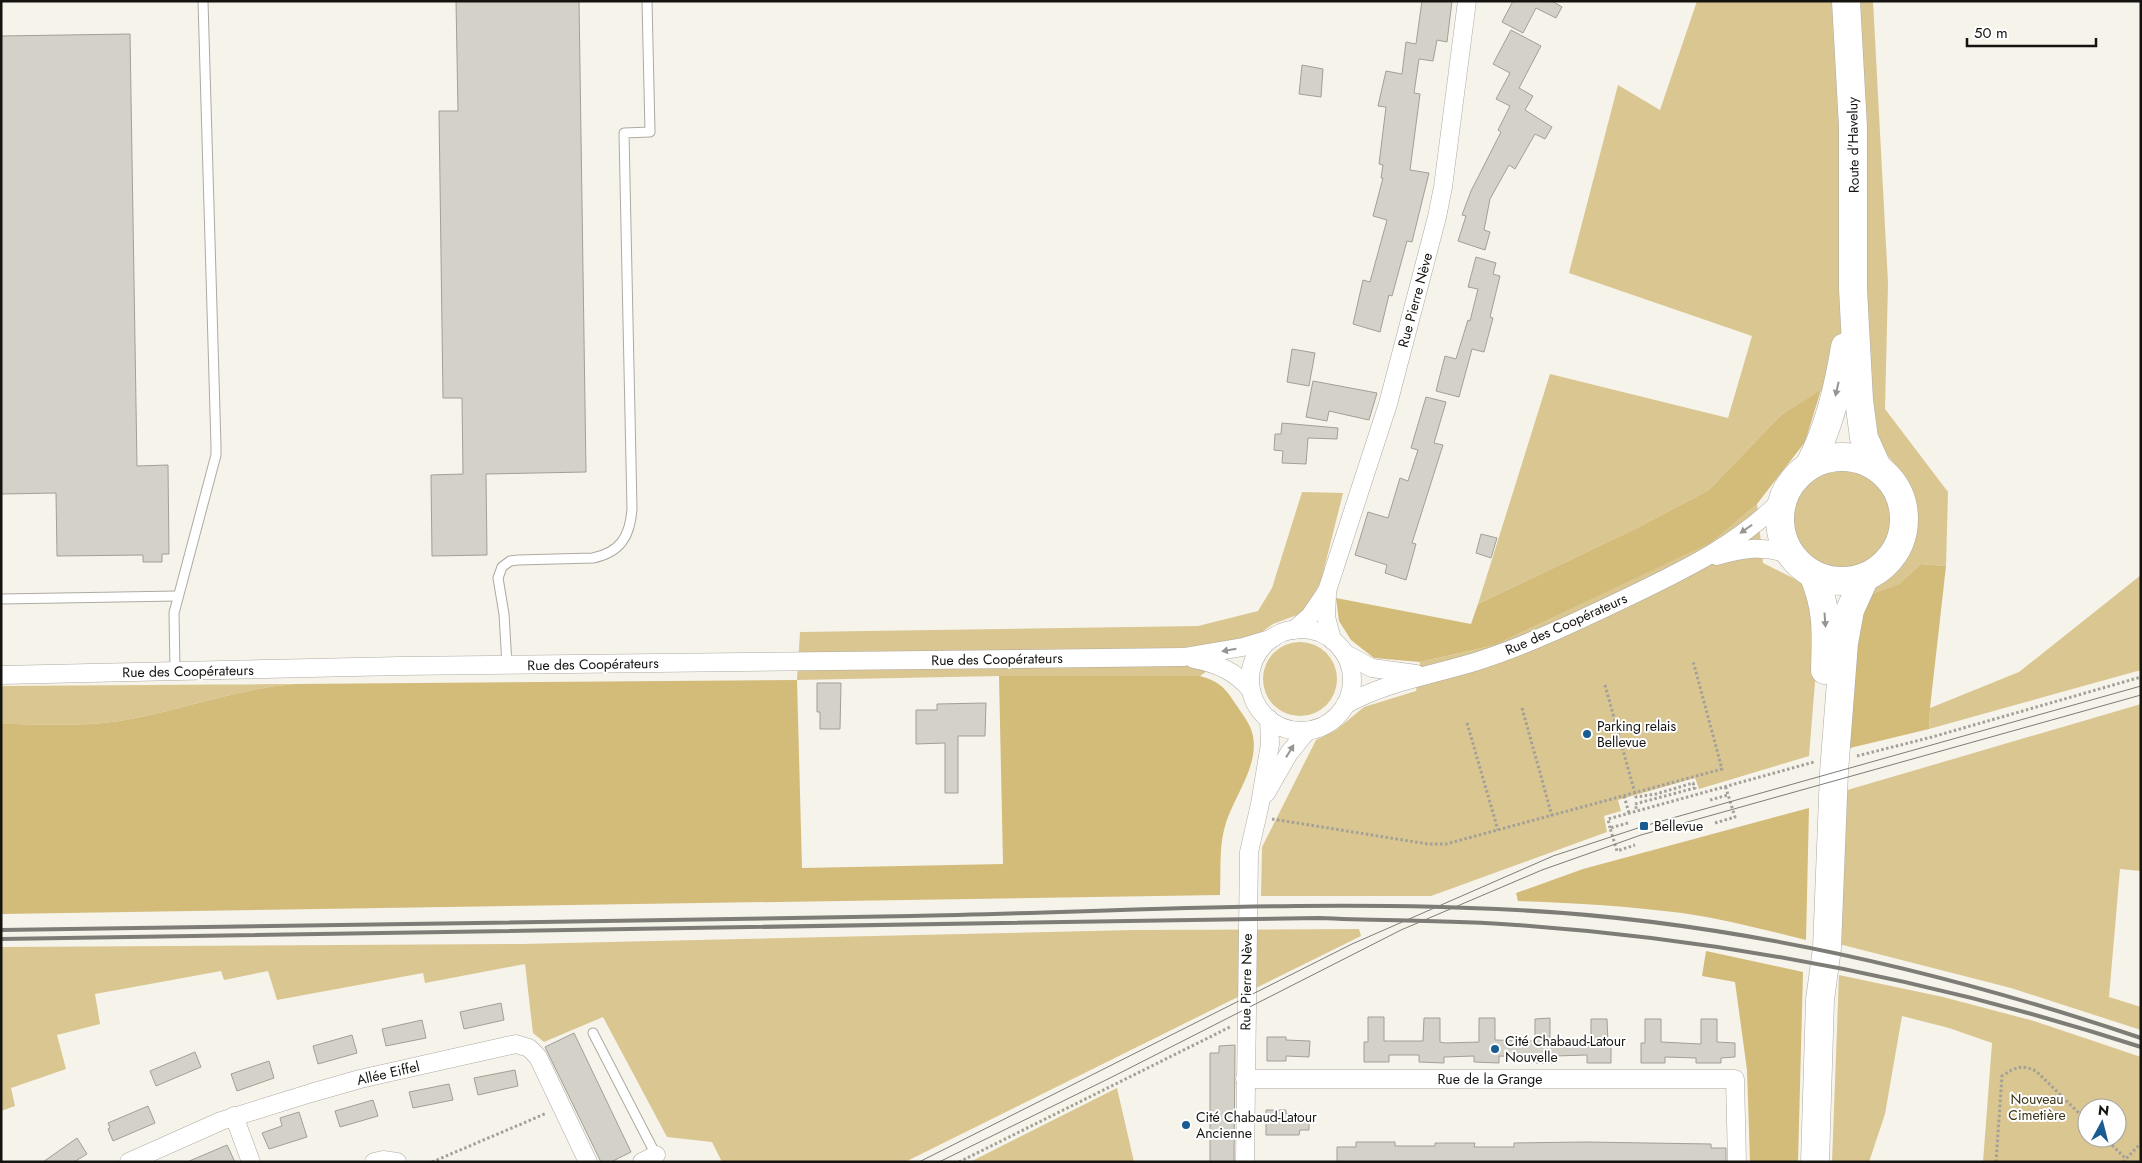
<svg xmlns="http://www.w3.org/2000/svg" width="2142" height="1163" viewBox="0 0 2142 1163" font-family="Jost,sans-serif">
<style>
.green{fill:#dac691;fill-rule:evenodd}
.forest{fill:#d3bb7a}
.building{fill:#d4d1c8;stroke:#a29f96}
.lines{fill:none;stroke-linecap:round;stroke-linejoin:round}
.service-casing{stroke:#aeaaa2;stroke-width:11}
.minor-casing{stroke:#aeaaa2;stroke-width:19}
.primary-casing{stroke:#aeaaa2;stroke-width:29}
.path{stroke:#a3a099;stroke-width:3;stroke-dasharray:2.5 2.5;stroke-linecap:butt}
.service{stroke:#fff;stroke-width:9}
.minor{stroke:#fff;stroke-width:18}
.primary{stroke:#fff;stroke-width:28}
.tram{stroke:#7e7c76;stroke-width:1}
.rail{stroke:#7e7c76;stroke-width:4}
.oneway{fill:#959593}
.poi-dot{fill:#195c91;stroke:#fff;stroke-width:2}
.labels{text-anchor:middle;stroke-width:4;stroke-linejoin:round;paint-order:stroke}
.street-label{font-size:14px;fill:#141310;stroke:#fff}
.poi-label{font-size:14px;fill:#141310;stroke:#fff;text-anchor:start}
.park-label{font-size:14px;fill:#3e3416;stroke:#fff}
</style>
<rect width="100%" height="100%" fill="#f6f3ea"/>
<g class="green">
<path d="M1697,1H1873L1888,283L1885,409L1948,492L1946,566L1921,564L1899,584L1860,598C1870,591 1881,584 1890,575C1918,547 1927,514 1905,479C1895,463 1881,450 1873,432C1868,420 1869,403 1868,390H1822L1781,415L1709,490L1635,529L1478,604L1550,374L1728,418L1752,336L1569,273L1618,85L1660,110Z"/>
<circle cx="1841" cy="519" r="50"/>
<path d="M1302,492L1343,493L1321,581L1305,612L1273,624L1200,676H999L797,680L800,632L1198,626L1258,611L1272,588Z"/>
<path d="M1757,504L1763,563L1803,583L1817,614L1816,670L1809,756L1699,789L1695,778L1618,800L1621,811L1604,816L1607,832L1431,896H1261L1262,847L1316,740L1336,730L1364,707L1416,691L1420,662L1495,645L1709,543Z"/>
<path d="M2141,575V670L1929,729L1930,708L2019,672Z"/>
<circle cx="1300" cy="679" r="37"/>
<path d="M295,684C235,689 179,711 120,721C81,727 41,724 1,724V686Z"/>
<path d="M2141,704V871L2120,869L2109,997L2141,1007V1030L2011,988L1839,944L1844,791Z"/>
<path d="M1359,929L1361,936L905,1162H722L712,1142L667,1137L603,1017L544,1042L533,1033L525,964L425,983L423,973L277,1000L268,971L224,980L221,971L95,994L100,1024L57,1035L66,1069L11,1088L15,1106L1,1111V947L522,944L1134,930Z"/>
<path d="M1839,975L1943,997L2034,1021L2141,1057V1162H1983L1992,1043L1949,1028L1902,1016L1885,1114L1869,1162H1832ZM2087,1108H2117V1138H2087Z"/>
<path d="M1117,1088L1134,1162H970Z"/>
</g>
<g class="forest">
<path d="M1821,390L1805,442L1757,504L1710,543L1495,645L1420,662L1374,658L1351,640L1339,621L1336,598L1471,624L1478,604L1635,529L1709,490L1781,415Z"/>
<path d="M1921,564L1946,566L1930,708L1929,729L1846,749L1860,598L1899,584Z"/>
<path d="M999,676H1200C1221,682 1225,688 1237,706C1243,715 1251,725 1253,736C1259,769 1231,799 1224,830C1219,850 1221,874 1220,895L1,914V724C41,724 81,727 120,721C179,711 235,689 295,684L797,680L802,868L1003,864Z"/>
<path d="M1809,808L1806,940C1765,930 1724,919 1682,913C1627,906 1573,903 1518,901L1516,893L1583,869Z"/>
<path d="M1706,951L1803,972L1798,1162H1750L1747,1070L1735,982L1702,976Z"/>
</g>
<g class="building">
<path d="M456,1H579L586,472L486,474L487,555L432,556L431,475L463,474L462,398H443L439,111H458Z"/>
<path d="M1422,1H1452L1447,42L1437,40L1433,61L1419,59L1414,93L1420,94L1410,170L1429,173L1412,242L1407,241L1392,296L1389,295L1380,332L1353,324L1363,280L1370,282L1387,220L1373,216L1383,178H1381L1383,165L1379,164L1386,107L1378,106L1386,71L1402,74L1406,42L1416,44Z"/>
<path d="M1513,1H1552L1562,7L1556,18L1536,8L1523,33L1502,22Z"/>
<path d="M1511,30L1541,46L1519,88L1533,96L1525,110L1552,127L1545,139L1535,134L1515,169L1509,165L1490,199L1484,230L1490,232L1485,250L1458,241L1466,216L1462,215L1471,191L1501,132L1498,130L1510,106L1496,99L1510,73L1493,64Z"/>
<path d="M130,34L137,466L168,465L169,554H162V562H143V555L57,556L56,493L1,494V36Z"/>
<path d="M1302,65L1323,69L1321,97L1299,94Z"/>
<path d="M1476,257L1496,263L1493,274L1500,276L1490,317L1493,318L1484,352L1472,349L1459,397L1436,391L1445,356L1456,359L1468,320L1470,321L1478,289L1468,287Z"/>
<path d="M1292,349L1315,353L1309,386L1287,382Z"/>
<path d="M1313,381L1377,393L1369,420L1329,411L1327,421L1306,417Z"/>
<path d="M1426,397L1446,402L1434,443L1443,445L1412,543L1416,544L1406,580L1385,573L1387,565L1355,555L1368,512L1388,518L1400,478L1408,481L1418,450L1411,448Z"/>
<path d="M1282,423L1338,428L1337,439L1308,438L1306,464L1282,463L1283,451L1274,450L1275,434H1281Z"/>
<path d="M1481,534L1497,538L1491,558L1476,553Z"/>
<path d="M817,683H841L840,729H820V712H817Z"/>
<path d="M986,703L985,736H958V793H945V743L916,744V710H937V704Z"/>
<path d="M501,1003L504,1020L464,1029L460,1012Z"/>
<path d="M1368,1017H1384V1041H1423L1424,1018H1440V1042L1445,1043L1479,1042V1018H1495V1040L1535,1041V1019L1550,1018V1040H1591V1019H1607L1608,1043H1611V1063H1587V1055L1555,1056V1063H1530V1057L1499,1056V1063L1474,1062V1056L1444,1057V1063L1419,1062V1055H1389V1062H1364V1042H1368Z"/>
<path d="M1645,1019H1661V1042L1701,1044V1019H1717V1042L1735,1043V1057L1721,1058V1063H1696V1058L1665,1057V1063H1641V1043H1645Z"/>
<path d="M422,1020L426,1038L386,1046L382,1029Z"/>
<path d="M574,1033L631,1152L611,1162H601L545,1047Z"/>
<path d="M352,1035L357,1053L318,1064L313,1046Z"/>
<path d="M1267,1037H1286V1040L1310,1041L1309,1057L1286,1056V1061H1267Z"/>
<path d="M1235,1045L1234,1162H1210V1053H1219V1046Z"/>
<path d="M195,1052L201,1067L156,1086L150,1071Z"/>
<path d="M269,1061L274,1078L237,1091L231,1074Z"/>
<path d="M515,1070L518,1086L478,1095L474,1078Z"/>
<path d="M449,1084L453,1100L413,1108L409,1092Z"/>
<path d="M373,1100L378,1116L340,1127L335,1111Z"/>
<path d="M148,1106L155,1123L113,1141L108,1129L110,1128L108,1123Z"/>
<path d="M1266,1110H1286V1114H1309V1130H1300L1299,1135H1266Z"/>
<path d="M299,1112L307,1137L269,1149L262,1133L282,1126L280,1118Z"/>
<path d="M77,1138L87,1154L74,1162H43Z"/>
<path d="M1356,1142H1395V1146H1435V1143H1475L1474,1147H1514V1143L1585,1142L1711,1144V1148H1726V1162H1337V1147H1356Z"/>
<path d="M227,1145L235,1162H187Z"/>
</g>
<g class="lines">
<g class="service-casing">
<g id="service">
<path d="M1,599L178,596"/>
<path d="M507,665L504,614L498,578L502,567L510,561L518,560L593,558C621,552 630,536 632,509L624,133L650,132L647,1"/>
<path d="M175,671L174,613L216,455V446L203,1"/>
<path d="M593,1033L656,1155"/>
</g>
</g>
<g class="minor-casing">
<g id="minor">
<path d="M1717,556C1743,548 1765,545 1791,555"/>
<path d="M1327,594L1326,617L1332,640"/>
<circle cx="1301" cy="680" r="51"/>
<path d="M1294,630L1310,616L1327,591L1388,404L1437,217L1443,187L1467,1"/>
<path d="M1344,653L1372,668L1416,674"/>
<path d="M1194,659C1218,664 1235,671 1251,690"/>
<path d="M1,675L400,666L1184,657L1243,647L1273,638"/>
<path d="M1345,705C1385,682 1433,675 1478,661C1530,644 1578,621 1628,597C1682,571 1741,543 1783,498"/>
<path d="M1266,793L1289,753L1307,731"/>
<path d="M1245,1079H1735L1737,1162"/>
<path d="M234,1116L251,1162"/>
<path d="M129,1162L221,1121L311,1093L360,1079L516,1044L529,1048L538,1057L588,1162"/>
<path d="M374,1162L383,1160L397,1162"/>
<path d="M642,1162L656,1155"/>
<path d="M1245,1162L1249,852L1260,804L1270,744L1269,719"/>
</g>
</g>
<g class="primary-casing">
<g id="primary">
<path d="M1846,1L1853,127V289L1859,400L1864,438L1877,467"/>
<circle cx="1842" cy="519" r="62"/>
<path d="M1809,466C1829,428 1838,389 1845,347"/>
<path d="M1813,574C1828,609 1826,632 1825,670"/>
<path d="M1815,1162L1820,1000L1827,948L1834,772L1844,643L1850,610L1865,577"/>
</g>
</g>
<g class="path">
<path d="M1605,685L1636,797L1656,794L1693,783L1695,788L1635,804L1637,811"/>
<path d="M1522,708L1552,816"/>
<path d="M1467,723L1498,830"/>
<path d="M1857,756L1932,737L2141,677"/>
<path d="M1624,796L1629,813"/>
<path d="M1710,800L1728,795"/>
<path d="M1272,819L1428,844H1446L1722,769L1693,661"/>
<path d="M1628,823L1610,828L1617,851L1635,845"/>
<path d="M1715,823L1735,817L1725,785"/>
<path d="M1610,828L1608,819L1814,762"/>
<path d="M2105,1138L2126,1159"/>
<path d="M432,1162L547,1113"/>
<path d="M959,1162L1230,1027"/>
<path d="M1996,1162L2002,1076C2016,1067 2021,1064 2036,1071L2087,1121"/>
<path d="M2123,1162L2141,1143"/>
</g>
<use href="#service" class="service"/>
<use href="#minor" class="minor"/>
<use href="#primary" class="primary"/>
<g class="tram">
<path d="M919,1162L1352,944L1553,856L1644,826L2141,686"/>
<path d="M939,1162L1112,1077L1401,930L1542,870L1641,835L2141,695"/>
</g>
<g class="rail">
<path d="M1,930C304,926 608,921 911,916C1113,912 1315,899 1517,910C1729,921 1940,970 2141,1038"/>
<path d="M1,939L1319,918C1385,921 1450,920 1516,925C1729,940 1938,981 2141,1047"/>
</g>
</g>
<defs><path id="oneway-solid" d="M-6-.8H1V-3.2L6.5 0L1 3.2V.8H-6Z" transform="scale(1.25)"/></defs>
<g class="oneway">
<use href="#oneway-solid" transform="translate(1837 389) rotate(103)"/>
<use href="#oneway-solid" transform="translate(1746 529) rotate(145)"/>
<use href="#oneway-solid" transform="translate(1825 620) rotate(86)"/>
<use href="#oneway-solid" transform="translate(1229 650) rotate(170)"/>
<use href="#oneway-solid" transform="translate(1290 751) rotate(-58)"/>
</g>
<g class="poi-dot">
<circle cx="1587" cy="734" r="5"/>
<rect x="1639" y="821" width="10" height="10" rx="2.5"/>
<circle cx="1495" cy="1049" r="5"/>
<circle cx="1186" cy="1125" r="5"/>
</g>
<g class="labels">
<g class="street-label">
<text transform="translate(1853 145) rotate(-91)" y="5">Route d'Haveluy</text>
<text transform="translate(1415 300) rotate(-75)" y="5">Rue Pierre Nève</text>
<text transform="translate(1566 624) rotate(-24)" y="5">Rue des Coopérateurs</text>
<text transform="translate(997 659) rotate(-1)" y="5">Rue des Coopérateurs</text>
<text transform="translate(593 664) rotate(-1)" y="5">Rue des Coopérateurs</text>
<text transform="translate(188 671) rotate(-1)" y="5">Rue des Coopérateurs</text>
<text transform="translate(1246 982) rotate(-89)" y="5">Rue Pierre Nève</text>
<text transform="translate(388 1073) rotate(-13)" y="5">Allée Eiffel</text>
<text x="1490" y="1084">Rue de la Grange</text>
</g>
<g class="poi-label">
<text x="1597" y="731">Parking relais<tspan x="1597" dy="16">Bellevue</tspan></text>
<text x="1654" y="831">Bellevue</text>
<text x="1505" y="1046">Cité Chabaud-Latour<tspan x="1505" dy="16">Nouvelle</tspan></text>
<text x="1196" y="1122">Cité Chabaud-Latour<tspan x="1196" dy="16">Ancienne</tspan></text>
</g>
<g class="park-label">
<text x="2037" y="1104">Nouveau<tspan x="2037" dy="16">Cimetière</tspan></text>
</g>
</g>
<rect width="2142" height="1163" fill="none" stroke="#141310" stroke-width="5"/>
<g transform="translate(2102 1123) rotate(7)"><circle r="24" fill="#ffffff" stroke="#a1a19f"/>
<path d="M0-4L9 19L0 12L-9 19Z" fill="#195c91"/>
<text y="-8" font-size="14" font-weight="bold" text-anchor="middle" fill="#141310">N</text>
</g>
<path d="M1967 38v8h129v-8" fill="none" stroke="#141310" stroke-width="2.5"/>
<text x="1974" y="38" font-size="15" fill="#141310" stroke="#ffffff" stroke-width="4" paint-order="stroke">50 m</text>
</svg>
